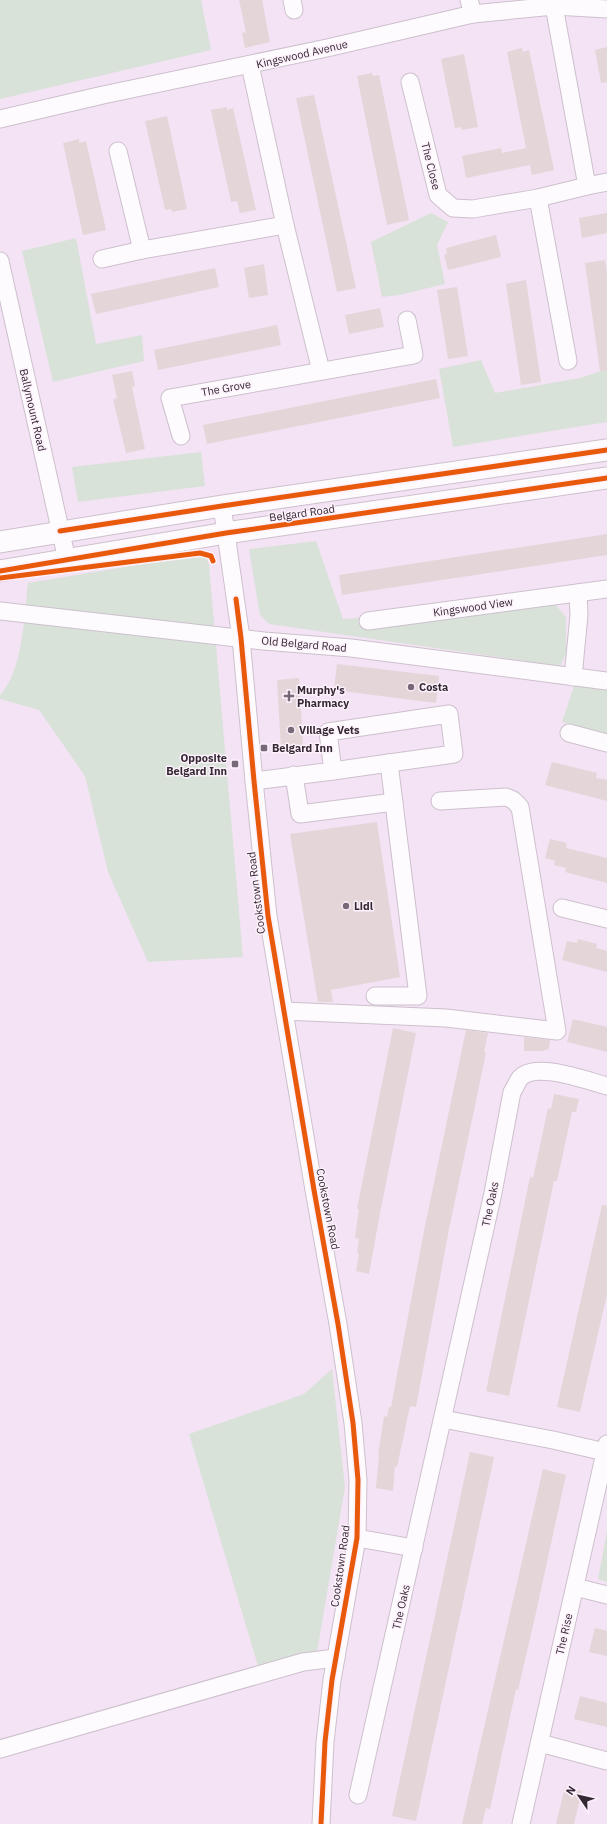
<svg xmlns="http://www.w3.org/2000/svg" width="607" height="1824" viewBox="0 0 607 1824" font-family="'IBM Plex Sans',sans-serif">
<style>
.green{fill:#d8e2d9}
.building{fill:#e3d5d8}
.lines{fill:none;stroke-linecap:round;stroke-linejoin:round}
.minor-casing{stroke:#cdc0cd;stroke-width:19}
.major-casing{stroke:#cdc0cd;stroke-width:23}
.minor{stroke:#fdfbfd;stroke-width:17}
.major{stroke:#fdfbfd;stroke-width:21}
.cycleway-casing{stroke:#fdf1fc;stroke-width:8}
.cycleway{stroke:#e8590c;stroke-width:5}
.poi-dot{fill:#776977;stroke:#fdf1fc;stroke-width:1.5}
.labels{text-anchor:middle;stroke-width:3;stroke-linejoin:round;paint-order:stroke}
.street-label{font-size:11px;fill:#332833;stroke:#fdf1fc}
.poi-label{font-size:11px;font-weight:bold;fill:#332833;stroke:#fdf1fc;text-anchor:start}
</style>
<rect width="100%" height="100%" fill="#f4e3f4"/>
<g class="green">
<path d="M0,0H201L211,50L0,99Z"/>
<path d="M431,213L448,222L437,245L445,284L399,295L382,297L371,242Z"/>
<path d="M76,238L96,344L142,335L144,361L53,382L22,251Z"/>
<path d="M481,360L495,393L580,378L607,369V422L453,447L439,369Z"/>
<path d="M201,452L205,486L78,502L72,467Z"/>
<path d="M316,541L343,619L555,604L566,617V653L560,666L269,624L260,615L249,549Z"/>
<path d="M197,555L206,557L209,565L243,957L148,962L108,872L85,776L39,710L0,699V695C23,671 24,616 28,583Z"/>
<path d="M575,683L607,687V734L562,722Z"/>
<path d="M332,1369L345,1487L315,1664L263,1683L189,1434L304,1394Z"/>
<path d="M607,1531V1582L598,1579Z"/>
</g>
<g class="building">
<path d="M239,0H262L270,42L245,48L242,33L246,32Z"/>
<path d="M607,47V82L601,83L595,50Z"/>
<path d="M522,48L523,52L529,50L554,170L532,175L530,165L466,178L462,156L501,148L502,153L526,148L507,52Z"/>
<path d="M464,54L478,127L462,130L461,127L455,128L441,59Z"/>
<path d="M372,73L373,76L379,75L409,220L387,225L357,76Z"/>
<path d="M314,95L356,288L337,292L296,98Z"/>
<path d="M227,107V110L233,108L256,210L240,213L237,201L231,202L211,110Z"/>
<path d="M167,116L187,209L172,212L171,209L165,210L145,121Z"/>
<path d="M79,139V143L86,141L106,230L83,235L63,143Z"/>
<path d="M607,213V233L582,238L579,218Z"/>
<path d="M496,235L501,257L448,270L444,255L447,254L446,248Z"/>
<path d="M605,260L607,275V371H600L585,263Z"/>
<path d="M264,264L268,295L249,298L244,268Z"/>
<path d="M215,268L219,287L96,314L91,294Z"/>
<path d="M526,280L541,382L521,385L506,284Z"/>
<path d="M457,287L468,356L448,359L437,290Z"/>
<path d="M380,308L384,327L349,334L345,315Z"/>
<path d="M277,325L281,345L158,370L154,350Z"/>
<path d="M132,371L135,386L132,387L145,449L126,453L113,399L117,398L112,375Z"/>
<path d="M436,379L440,398L207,444L203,425Z"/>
<path d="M607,534V555L342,595L339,575Z"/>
<path d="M337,664L439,676L436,703L334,690Z"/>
<path d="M299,678L303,746L281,748L277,680Z"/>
<path d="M552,762L597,773L596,778L607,780V801L545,785Z"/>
<path d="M377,822L400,977L331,990L333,1002H318L290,834Z"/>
<path d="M550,839L567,843L566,848L607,858V883L565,872L566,868L554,865L555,861L545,858Z"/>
<path d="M578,939L597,944L596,948L607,951V972L562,960L567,941L577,943Z"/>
<path d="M573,1019L607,1027V1052L567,1042Z"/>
<path d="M393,1028L416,1033L380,1213L369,1274L356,1271L359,1253H357L359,1239L355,1238L359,1209H357Z"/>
<path d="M466,1030L488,1033L484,1052L486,1053L449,1229L416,1407L410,1406L397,1467L395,1466L393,1491L376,1488L379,1455H378L384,1416L387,1417L389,1407H391L425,1226Z"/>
<path d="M524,1037L550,1040L549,1049L541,1051H524Z"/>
<path d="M554,1094L579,1099L576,1112H572L557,1181H554L509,1396L486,1391L530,1177L533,1178L548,1108L551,1109Z"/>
<path d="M602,1205L607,1206V1294L580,1412L557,1407Z"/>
<path d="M470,1452L494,1457L416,1821L392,1816Z"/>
<path d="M543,1469L566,1475L535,1617L518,1690L516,1689L490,1809L486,1808L482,1824H462Z"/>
<path d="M595,1628L607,1631V1656L589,1652Z"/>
<path d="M580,1696L607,1703V1727L574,1719Z"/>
<path d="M565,1787L582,1791L574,1824H556Z"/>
</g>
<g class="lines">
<g class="minor-casing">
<g id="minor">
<path d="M292,0L294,10"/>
<path d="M469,0L473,14"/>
<path d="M554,6L587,186"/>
<path d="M250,65L285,225L321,371"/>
<path d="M410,82L438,195L453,208L473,209L538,198L587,186L607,182"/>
<path d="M0,119L103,95L327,48L473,14L554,6L607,9"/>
<path d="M118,151L142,250"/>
<path d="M538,198L568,361"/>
<path d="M102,259L142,250L285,225"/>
<path d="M0,261L67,560"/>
<path d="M181,436L170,398L414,355L407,320"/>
<path d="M222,506L241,638L254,781L268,916L314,1190L338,1324L353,1423L358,1480L357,1538L332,1680L325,1742L321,1824"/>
<path d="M0,611L264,641L351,648L607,681"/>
<path d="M368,621L607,589"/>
<path d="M573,677L579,615L578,593"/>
<path d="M569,733L607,743"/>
<path d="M333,771L389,763"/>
<path d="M294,775L300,814L394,802"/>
<path d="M254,781L333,771L328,732L449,714L454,754L389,763L418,996H375"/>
<path d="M562,908L607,919"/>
<path d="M284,1011L446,1018L557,1031L520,807L513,800L506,797L440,801"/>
<path d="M443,1419L553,1440L605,1452"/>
<path d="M357,1538L414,1548"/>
<path d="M575,1587L607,1595"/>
<path d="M540,1743L607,1761"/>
<path d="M0,1749L303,1662L336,1658"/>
<path d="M358,1795L493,1193L512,1092C515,1088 517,1082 520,1078C536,1061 587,1081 607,1086"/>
<path d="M521,1824L607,1444"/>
</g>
</g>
<g class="major-casing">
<g id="major">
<path d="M0,542L222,506L607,450"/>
<path d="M0,571L226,533L607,478"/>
</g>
</g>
<use href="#minor" class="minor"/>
<use href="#major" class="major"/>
<g class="cycleway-casing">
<g id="cycleway">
<path d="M60,531L222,506L607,450"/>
<path d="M0,571L226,533L607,478"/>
<path d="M0,578L200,553L211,556L213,561"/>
<path d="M236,599L241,638L254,781L268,916L314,1190L338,1324L353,1423L358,1480L357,1538L332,1680L325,1742L321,1824"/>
</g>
</g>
<use href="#cycleway" class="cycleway"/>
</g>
<g class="poi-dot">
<circle cx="411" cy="687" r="4"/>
<path d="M287 690h4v4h4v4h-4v4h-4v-4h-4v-4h4z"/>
<circle cx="291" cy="730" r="4"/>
<rect x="260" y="744" width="8" height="8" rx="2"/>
<rect x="231" y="760" width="8" height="8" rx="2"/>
<circle cx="346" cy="906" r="4"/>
</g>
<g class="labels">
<g class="street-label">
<text transform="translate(302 54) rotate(-13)" y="4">Kingswood Avenue</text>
<text transform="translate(431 166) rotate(76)" y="4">The Close</text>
<text transform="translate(226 388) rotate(-10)" y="4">The Grove</text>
<text transform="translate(33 410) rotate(77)" y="4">Ballymount Road</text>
<text transform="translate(302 513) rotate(-8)" y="4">Belgard Road</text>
<text transform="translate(473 607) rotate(-8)" y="4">Kingswood View</text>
<text transform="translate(304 644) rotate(5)" y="4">Old Belgard Road</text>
<text transform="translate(256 893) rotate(-97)" y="4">Cookstown Road</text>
<text transform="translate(490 1204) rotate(-78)" y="4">The Oaks</text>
<text transform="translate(328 1209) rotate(79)" y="4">Cookstown Road</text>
<text transform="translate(340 1566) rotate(-82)" y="4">Cookstown Road</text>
<text transform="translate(401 1607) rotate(-77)" y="4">The Oaks</text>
<text transform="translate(564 1634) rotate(-77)" y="4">The Rise</text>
</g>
<g class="poi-label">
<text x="419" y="691">Costa</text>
<text x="297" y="694">Murphy's<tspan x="297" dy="13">Pharmacy</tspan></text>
<text x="299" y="734">Village Vets</text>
<text x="272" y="752">Belgard Inn</text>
<text x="227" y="762" text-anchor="end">Opposite<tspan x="227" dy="13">Belgard Inn</tspan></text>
<text x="354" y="910">Lidl</text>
</g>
</g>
<g transform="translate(579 1796) rotate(304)" stroke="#fdf1fc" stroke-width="3" paint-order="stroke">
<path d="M0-3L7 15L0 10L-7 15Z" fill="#332833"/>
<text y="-6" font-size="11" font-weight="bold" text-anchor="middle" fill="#332833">N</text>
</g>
</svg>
